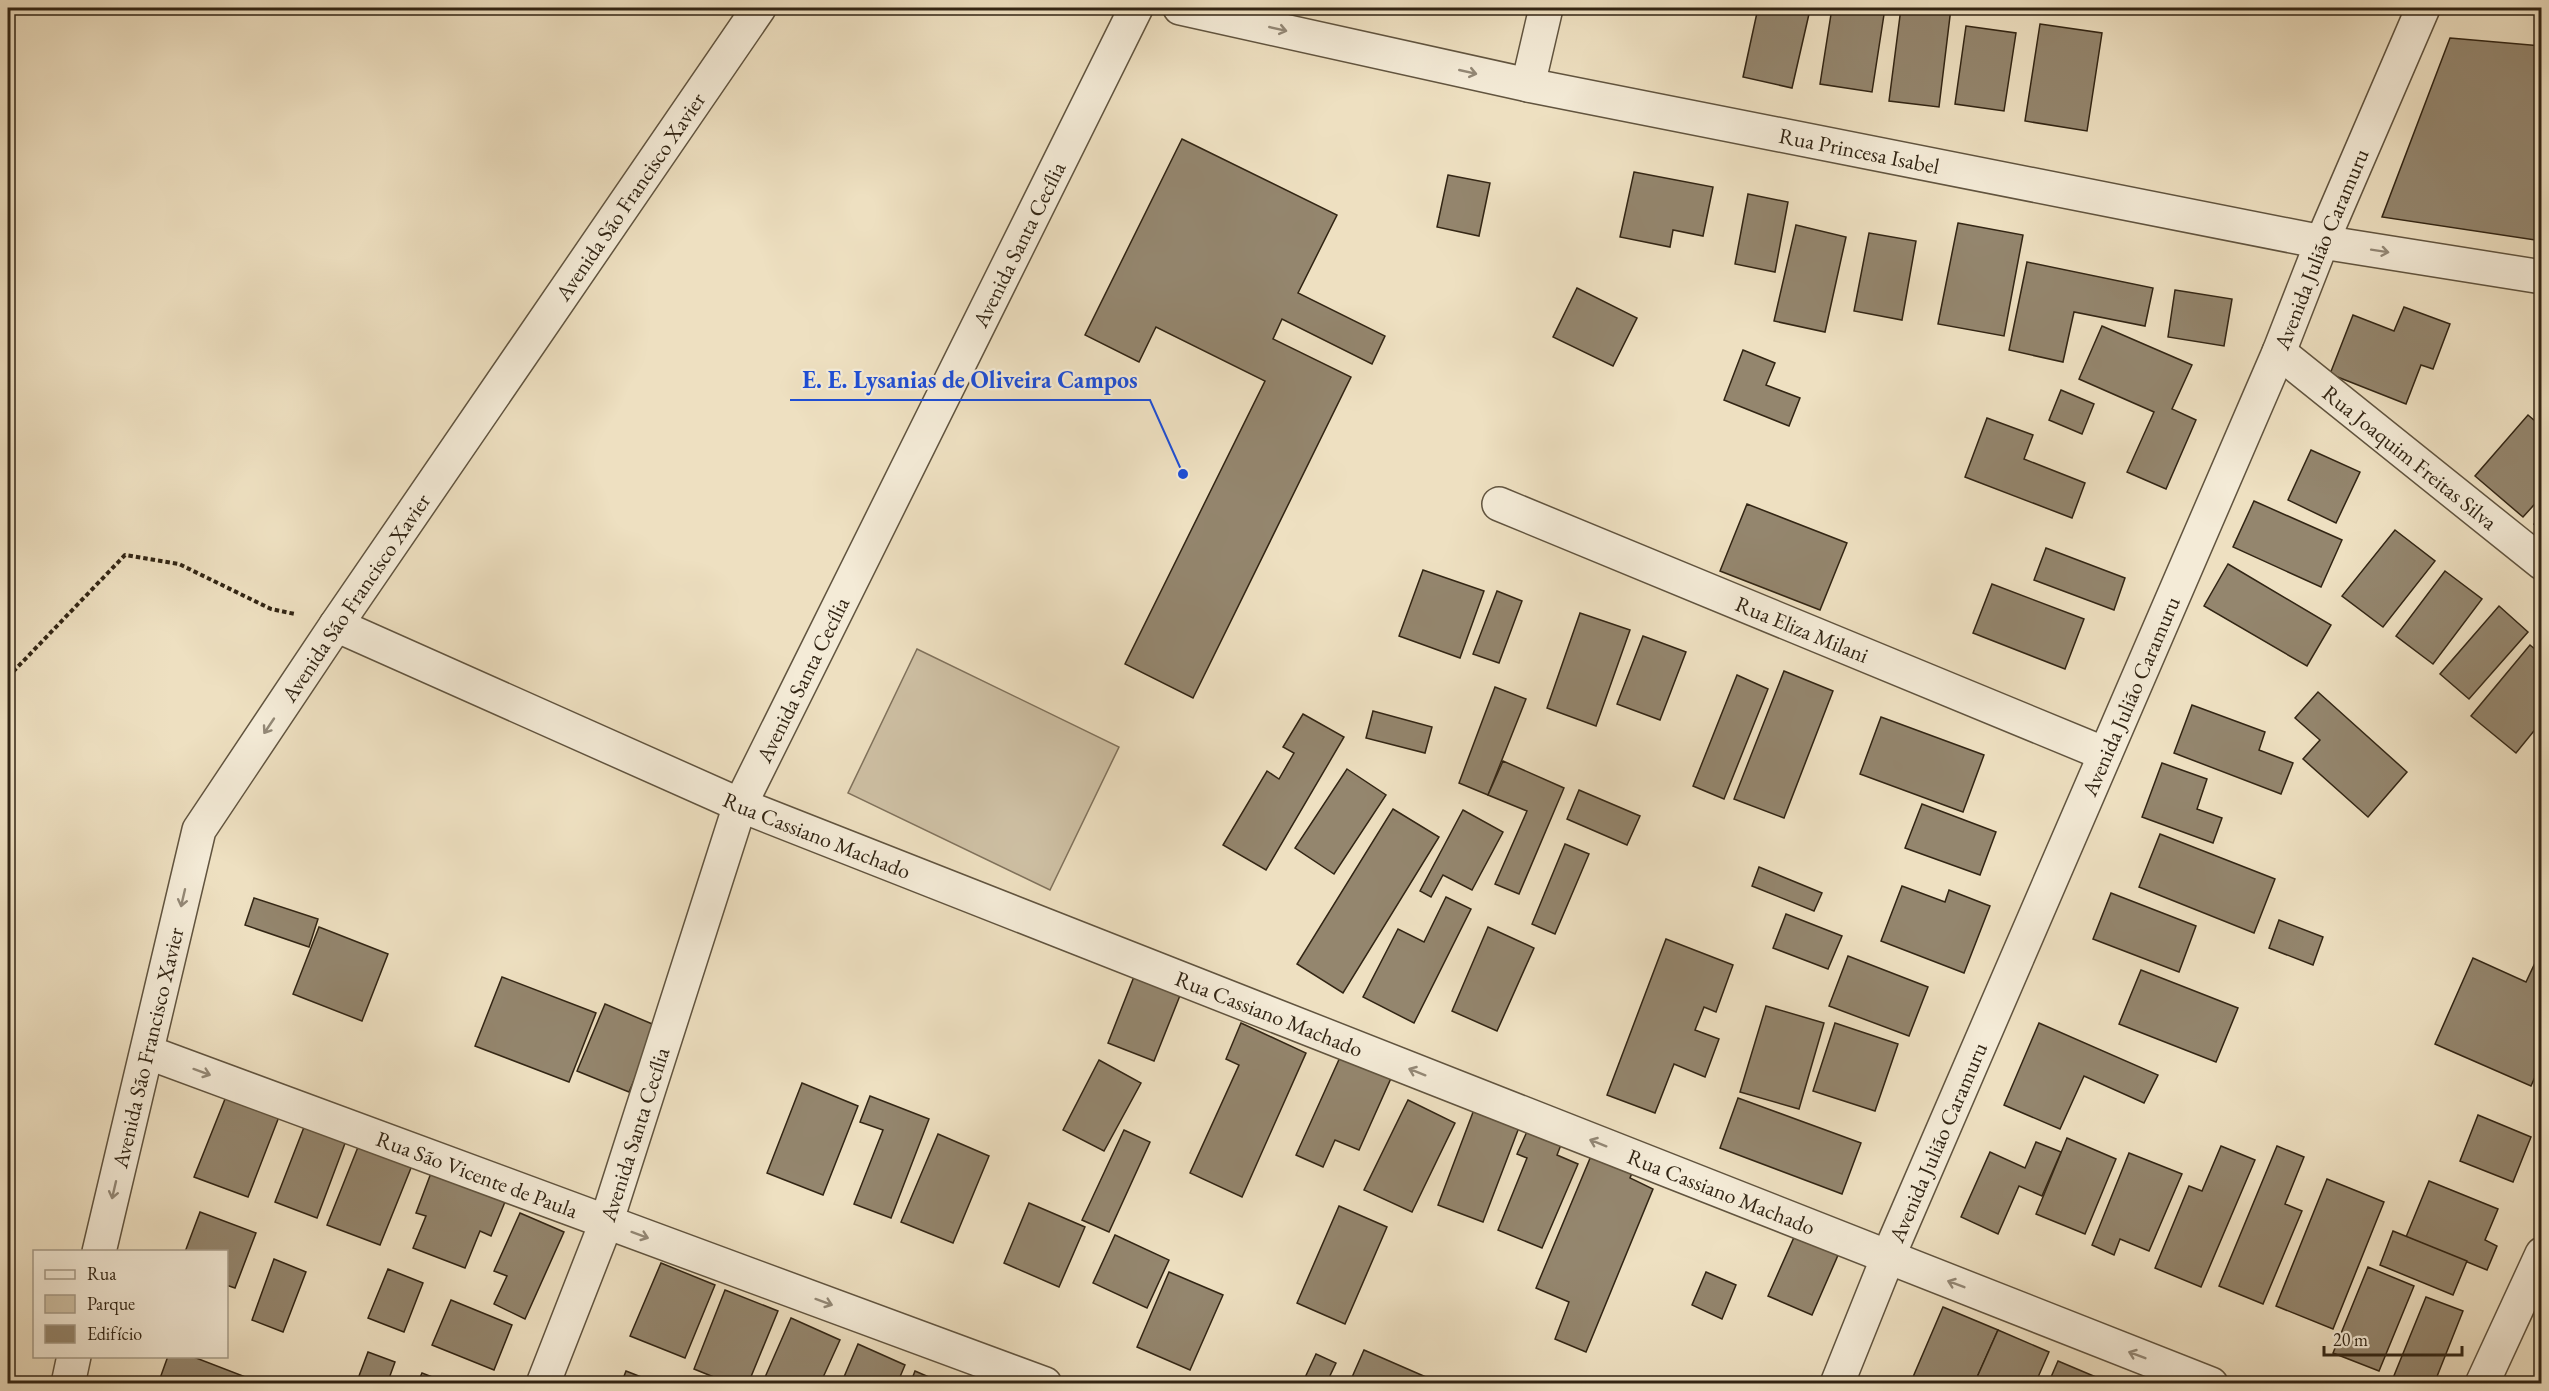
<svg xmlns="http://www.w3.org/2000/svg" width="2549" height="1391" viewBox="0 0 2549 1391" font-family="'EB Garamond',serif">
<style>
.green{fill:#cec0a4;stroke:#80725c;stroke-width:1.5}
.building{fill:#94866e;stroke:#322514;stroke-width:1.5}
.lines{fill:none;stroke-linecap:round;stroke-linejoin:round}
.minor-casing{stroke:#61543f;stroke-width:36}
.path{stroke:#322514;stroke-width:4;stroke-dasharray:4.5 3;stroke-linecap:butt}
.minor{stroke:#f4ebd7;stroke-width:33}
.oneway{stroke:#938876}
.labels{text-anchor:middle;stroke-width:4.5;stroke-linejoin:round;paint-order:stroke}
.street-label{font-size:22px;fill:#322514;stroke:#f4ebd7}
.leader{fill:none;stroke:#1d4ed8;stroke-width:2}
.callout-dot{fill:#1d4ed8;stroke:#f4ebd7;stroke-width:2}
.callout-label{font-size:24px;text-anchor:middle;font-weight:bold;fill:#1d4ed8;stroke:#f4ebd7;stroke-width:4.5;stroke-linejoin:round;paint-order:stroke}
</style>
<rect width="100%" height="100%" fill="#eee0c1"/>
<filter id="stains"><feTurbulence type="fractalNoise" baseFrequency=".00333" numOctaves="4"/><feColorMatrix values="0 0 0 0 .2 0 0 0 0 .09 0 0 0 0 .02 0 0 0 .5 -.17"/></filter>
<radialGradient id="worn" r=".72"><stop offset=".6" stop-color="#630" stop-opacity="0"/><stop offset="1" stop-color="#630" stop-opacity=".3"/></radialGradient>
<path class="green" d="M917,649L1119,747L1050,890L848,793Z"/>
<g class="building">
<path d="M1758,8H1781L1809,14L1792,88L1743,77Z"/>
<path d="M1832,8H1885L1872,92L1820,84Z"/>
<path d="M1901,8H1951L1939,107L1889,101Z"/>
<path d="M2040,24L2102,33L2087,131L2025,121Z"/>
<path d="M1966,26L2016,33L2004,111L1955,104Z"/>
<path d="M2450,38L2542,46V241L2382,217Z"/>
<path d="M1182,139L1337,215L1298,293L1385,336L1372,364L1282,319L1273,339L1351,377L1193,698L1125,664L1265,381L1156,327L1139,362L1085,335Z"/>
<path d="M1634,172L1713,187L1703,236L1673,230L1670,247L1620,237Z"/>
<path d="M1448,175L1490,183L1479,236L1437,227Z"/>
<path d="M1748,194L1788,202L1775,272L1735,264Z"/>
<path d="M1958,223L2023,235L2004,336L1938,324Z"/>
<path d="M1796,225L1846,237L1825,332L1774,321Z"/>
<path d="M1869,233L1916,241L1902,320L1854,311Z"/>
<path d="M2027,262L2153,288L2145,326L2074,312L2063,362L2009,350Z"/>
<path d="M1577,288L1637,318L1613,366L1553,337Z"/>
<path d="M2175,290L2232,299L2224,346L2168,337Z"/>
<path d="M2404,307L2450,324L2433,369L2421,365L2406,404L2330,374L2353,315L2394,331Z"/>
<path d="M2102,326L2192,365L2172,409L2196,420L2166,489L2127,472L2154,412L2079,379Z"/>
<path d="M1743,350L1775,363L1766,385L1800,398L1789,426L1724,400Z"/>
<path d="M2061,390L2094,404L2082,434L2049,420Z"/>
<path d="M2528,415L2542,427V496L2523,517L2475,476Z"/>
<path d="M1987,418L2033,435L2024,459L2085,483L2072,518L1965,477Z"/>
<path d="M2311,450L2360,472L2336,523L2288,500Z"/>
<path d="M2254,501L2342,540L2321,587L2233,547Z"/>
<path d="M1747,504L1847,543L1820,610L1720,571Z"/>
<path d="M2542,514V530L2534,524Z"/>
<path d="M2395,530L2435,561L2383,627L2342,596Z"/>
<path d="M2046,548L2125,578L2114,610L2034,580Z"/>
<path d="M2228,564L2331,625L2307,666L2204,606Z"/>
<path d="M1423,570L1484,591L1460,658L1399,636Z"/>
<path d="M2445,571L2482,599L2433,664L2396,636Z"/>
<path d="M1992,584L2084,619L2065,669L1973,633Z"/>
<path d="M1497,591L1522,601L1499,663L1473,654Z"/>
<path d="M2499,606L2528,632L2469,699L2440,674Z"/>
<path d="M1580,613L1630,630L1596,726L1547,708Z"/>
<path d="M1643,636L1686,652L1660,720L1617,704Z"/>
<path d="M2530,645L2542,655V721L2516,753L2471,716Z"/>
<path d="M1784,671L1833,691L1784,818L1734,799Z"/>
<path d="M1737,675L1768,689L1724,799L1693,786Z"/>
<path d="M1495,687L1526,699L1488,795L1459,783Z"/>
<path d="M2318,692L2407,772L2368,817L2303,759L2320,740L2295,718Z"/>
<path d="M2192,705L2265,732L2259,750L2293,763L2281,794L2174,753Z"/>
<path d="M1373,711L1432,727L1425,753L1366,738Z"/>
<path d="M1303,714L1344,737L1266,870L1223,845L1267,771L1279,779L1294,753L1283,747Z"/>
<path d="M1881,717L1984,755L1963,812L1860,774Z"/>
<path d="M1503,761L1564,788L1519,894L1495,884L1527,811L1488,795Z"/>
<path d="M2162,763L2207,779L2197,809L2222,818L2213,843L2142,817Z"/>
<path d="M1347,769L1386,795L1334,874L1295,848Z"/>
<path d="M1579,790L1640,816L1627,845L1567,819Z"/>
<path d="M1922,804L1996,832L1980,875L1905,848Z"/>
<path d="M1393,809L1439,837L1343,993L1297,964Z"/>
<path d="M1463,810L1503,832L1472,890L1443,875L1431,897L1420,891Z"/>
<path d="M2160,834L2275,879L2254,933L2139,887Z"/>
<path d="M1565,844L1589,854L1555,934L1532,924Z"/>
<path d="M1759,867L1822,893L1814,911L1752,886Z"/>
<path d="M1902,886L1945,902L1949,890L1990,906L1964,973L1881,941Z"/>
<path d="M2111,893L2196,926L2179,972L2093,939Z"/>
<path d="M1446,897L1471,909L1414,1023L1363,997L1398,929L1424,942Z"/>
<path d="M254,898L318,919L309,947L245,925Z"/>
<path d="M1786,914L1842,936L1828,969L1773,948Z"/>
<path d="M2279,920L2323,937L2313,965L2269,948Z"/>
<path d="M319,927L388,954L362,1021L293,994Z"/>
<path d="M1488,927L1534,948L1497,1031L1452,1011Z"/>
<path d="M1666,939L1733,965L1716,1012L1704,1007L1695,1030L1719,1039L1705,1077L1674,1064L1655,1113L1607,1095Z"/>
<path d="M2542,948V1061L2531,1086L2435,1044L2473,958L2526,982Z"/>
<path d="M1848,956L1928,987L1909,1036L1829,1006Z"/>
<path d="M1137,969L1183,988L1154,1061L1108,1043Z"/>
<path d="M2141,970L2238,1008L2216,1062L2119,1024Z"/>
<path d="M502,977L596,1013L569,1082L475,1046Z"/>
<path d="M605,1004L657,1026L629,1092L577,1071Z"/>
<path d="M1766,1006L1824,1023L1799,1109L1740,1092Z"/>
<path d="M1241,1023L1306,1053L1242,1197L1190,1173L1239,1065L1226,1059Z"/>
<path d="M1835,1023L1898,1044L1875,1111L1813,1091Z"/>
<path d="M2039,1023L2158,1075L2144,1103L2084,1076L2060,1129L2004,1105Z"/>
<path d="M1346,1044L1396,1067L1359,1150L1335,1140L1323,1167L1296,1155Z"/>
<path d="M1099,1060L1141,1083L1104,1151L1063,1130Z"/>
<path d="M802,1083L858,1106L823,1195L767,1173Z"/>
<path d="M229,1089L282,1109L248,1197L194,1177Z"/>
<path d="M870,1096L929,1119L891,1218L854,1204L883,1130L860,1122Z"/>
<path d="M1738,1098L1861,1143L1842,1194L1720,1148Z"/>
<path d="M1478,1099L1523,1117L1483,1222L1438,1205Z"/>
<path d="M1408,1100L1455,1123L1412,1212L1364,1190Z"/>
<path d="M2478,1115L2531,1137L2513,1182L2460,1161Z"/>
<path d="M1533,1118L1566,1132L1557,1155L1578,1164L1542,1248L1498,1230L1527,1158L1517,1154Z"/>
<path d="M306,1122L347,1138L317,1218L275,1202Z"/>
<path d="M1124,1130L1150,1142L1109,1232L1082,1220Z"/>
<path d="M938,1134L989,1156L953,1243L901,1222Z"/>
<path d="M2067,1138L2116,1159L2085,1234L2036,1214Z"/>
<path d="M360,1142L413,1163L380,1245L327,1225Z"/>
<path d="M2036,1142L2061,1152L2042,1196L2019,1186L1998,1234L1961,1217L1990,1152L2025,1168Z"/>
<path d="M1596,1144L1637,1161L1630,1178L1653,1189L1586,1352L1555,1339L1569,1302L1536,1288Z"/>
<path d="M2221,1146L2255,1160L2201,1287L2155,1268L2189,1186L2202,1191Z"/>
<path d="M2277,1146L2304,1157L2285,1204L2302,1211L2263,1304L2219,1286Z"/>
<path d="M2129,1153L2182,1174L2149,1251L2120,1239L2114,1255L2092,1245Z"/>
<path d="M431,1173L505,1202L491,1236L480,1231L465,1268L413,1248L426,1216L416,1213Z"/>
<path d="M2327,1179L2384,1202L2333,1329L2276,1306Z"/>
<path d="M2429,1181L2498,1209L2485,1240L2497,1246L2487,1270L2406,1237Z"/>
<path d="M1029,1203L1085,1227L1059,1287L1004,1263Z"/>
<path d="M1339,1206L1387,1227L1345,1324L1297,1303Z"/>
<path d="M200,1212L256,1233L235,1288L226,1285V1252H185Z"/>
<path d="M520,1213L564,1232L525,1319L494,1304L507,1276L494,1271Z"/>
<path d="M1799,1226L1842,1246L1812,1315L1768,1296Z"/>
<path d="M2393,1231L2467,1261L2453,1295L2380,1265Z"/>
<path d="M1115,1235L1169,1260L1147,1308L1093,1283Z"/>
<path d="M274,1259L306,1272L283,1332L252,1320Z"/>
<path d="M661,1263L715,1285L685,1358L630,1336Z"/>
<path d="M2368,1267L2414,1286L2379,1371L2333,1353Z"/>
<path d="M388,1269L423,1283L404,1332L368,1318Z"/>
<path d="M1169,1272L1223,1295L1190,1370L1137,1347Z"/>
<path d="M1706,1272L1736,1285L1722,1319L1692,1305Z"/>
<path d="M725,1290L778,1311L748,1384H731L694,1369Z"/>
<path d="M2426,1297L2463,1311L2434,1384L2391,1383Z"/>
<path d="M451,1300L512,1325L494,1370L432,1345Z"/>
<path d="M1943,1307L1998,1330L1974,1384H1910Z"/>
<path d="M791,1318L840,1340L820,1384H762Z"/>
<path d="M1998,1330L2049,1352L2035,1384H1974Z"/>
<path d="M858,1344L905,1365L897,1384H841Z"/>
<path d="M1364,1350L1442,1384H1349Z"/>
<path d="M368,1352L395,1362L387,1384H356Z"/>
<path d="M1316,1354L1336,1363L1326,1384H1302Z"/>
<path d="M168,1356H191L256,1381L255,1384H158Z"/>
<path d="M2058,1361L2103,1380L2102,1384H2048Z"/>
<path d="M626,1371L659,1384H621Z"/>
<path d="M915,1371L945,1384H910Z"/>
<path d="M422,1373L450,1384H417Z"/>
<path d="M2115,1377L2130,1384H2112Z"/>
</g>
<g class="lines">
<g class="minor-casing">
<g id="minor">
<path id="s1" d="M1180,8L1528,85L2322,242L2542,277"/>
<path d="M1528,85L1546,8"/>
<path id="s2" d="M2279,352L2542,563"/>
<path id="s3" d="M1499,504L2105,754"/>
<path id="s4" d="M336,625L740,805L2211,1384"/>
<path id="s5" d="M147,1052L1045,1384"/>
<path id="s6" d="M99,1252L199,830L336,625L759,8"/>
<path d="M68,1384L74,1356"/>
<path id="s7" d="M543,1384L606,1223L740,805L1136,8"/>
<path id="s8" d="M1837,1384L1888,1257L2279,352L2322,242L2423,8"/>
<path d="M2482,1384L2542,1254"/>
</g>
</g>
<path class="path" d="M8,677L125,555L179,564L271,609L295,614"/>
<use href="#minor" class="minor"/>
</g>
<defs><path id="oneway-shaft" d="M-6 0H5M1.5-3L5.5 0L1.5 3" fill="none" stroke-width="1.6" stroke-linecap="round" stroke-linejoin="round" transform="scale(1.5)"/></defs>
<g class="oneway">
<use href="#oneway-shaft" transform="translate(1278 29) rotate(13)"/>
<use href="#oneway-shaft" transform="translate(1468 72) rotate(13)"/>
<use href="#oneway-shaft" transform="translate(2380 251) rotate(9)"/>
<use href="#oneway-shaft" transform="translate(269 726) rotate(124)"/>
<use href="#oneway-shaft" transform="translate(183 898) rotate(103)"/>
<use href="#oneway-shaft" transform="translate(202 1072) rotate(20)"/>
<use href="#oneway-shaft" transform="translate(1417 1072) rotate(-158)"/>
<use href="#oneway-shaft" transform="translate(1598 1143) rotate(-158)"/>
<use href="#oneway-shaft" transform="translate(114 1190) rotate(103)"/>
<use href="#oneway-shaft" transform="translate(640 1235) rotate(20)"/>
<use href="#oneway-shaft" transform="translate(1956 1284) rotate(-159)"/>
<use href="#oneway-shaft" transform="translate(824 1302) rotate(20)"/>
<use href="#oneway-shaft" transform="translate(2137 1355) rotate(-159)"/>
</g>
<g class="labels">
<g class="street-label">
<text dy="8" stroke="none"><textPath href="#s1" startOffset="694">Rua Princesa Isabel</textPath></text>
<text dy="8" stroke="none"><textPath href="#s6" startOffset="1200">Avenida São Francisco Xavier</textPath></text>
<text dy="8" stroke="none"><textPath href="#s7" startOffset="1238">Avenida Santa Cecília</textPath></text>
<text dy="8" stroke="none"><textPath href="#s8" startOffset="1234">Avenida Julião Caramuru</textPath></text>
<text dy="8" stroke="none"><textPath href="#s2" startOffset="168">Rua Joaquim Freitas Silva</textPath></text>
<text dy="8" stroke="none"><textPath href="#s6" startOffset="714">Avenida São Francisco Xavier</textPath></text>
<text dy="8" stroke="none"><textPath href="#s3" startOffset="328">Rua Eliza Milani</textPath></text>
<text dy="8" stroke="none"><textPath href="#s7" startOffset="752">Avenida Santa Cecília</textPath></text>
<text dy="8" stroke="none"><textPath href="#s8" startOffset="748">Avenida Julião Caramuru</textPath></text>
<text dy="8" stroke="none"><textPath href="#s4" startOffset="525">Rua Cassiano Machado</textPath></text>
<text dy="8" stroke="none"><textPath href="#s4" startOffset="1011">Rua Cassiano Machado</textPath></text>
<text dy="8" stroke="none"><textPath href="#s6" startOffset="210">Avenida São Francisco Xavier</textPath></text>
<text dy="8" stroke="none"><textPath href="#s7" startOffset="266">Avenida Santa Cecília</textPath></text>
<text dy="8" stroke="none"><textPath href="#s8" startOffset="262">Avenida Julião Caramuru</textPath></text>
<text dy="8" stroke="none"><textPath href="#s5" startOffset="352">Rua São Vicente de Paula</textPath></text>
<text dy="8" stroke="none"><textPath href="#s4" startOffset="1497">Rua Cassiano Machado</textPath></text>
</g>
</g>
<path class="leader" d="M1183 474L1150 400H790"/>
<circle class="callout-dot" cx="1183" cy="474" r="6"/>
<g class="callout-label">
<text x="970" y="388">E. E. Lysanias de Oliveira Campos</text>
</g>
<rect width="2549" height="1391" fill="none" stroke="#eee0c1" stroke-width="30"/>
<rect x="9" y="9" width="2531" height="1373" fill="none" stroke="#322514" stroke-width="3"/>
<rect x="15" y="15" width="2519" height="1361" fill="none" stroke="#322514" stroke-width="1.5"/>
<rect x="33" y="1250" width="195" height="108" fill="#f4ebd7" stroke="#a69c89" stroke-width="1.5"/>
<rect x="45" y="1270" width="30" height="9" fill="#f4ebd7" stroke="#a69c89" stroke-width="1.5"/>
<text x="87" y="1280" font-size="18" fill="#322514">Rua</text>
<rect x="45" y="1295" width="30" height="18" fill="#cec0a4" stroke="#a69c89" stroke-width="1.5"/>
<text x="87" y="1310" font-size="18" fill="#322514">Parque</text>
<rect x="45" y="1325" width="30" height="18" fill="#94866e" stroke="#a69c89" stroke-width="1.5"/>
<text x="87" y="1340" font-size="18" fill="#322514">Edifício</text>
<path d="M2324 1346v9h138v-9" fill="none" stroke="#322514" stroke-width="3"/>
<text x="2333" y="1346" font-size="18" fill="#322514" stroke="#f4ebd7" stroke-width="4.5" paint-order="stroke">20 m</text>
<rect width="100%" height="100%" filter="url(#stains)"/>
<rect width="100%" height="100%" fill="url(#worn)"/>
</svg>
